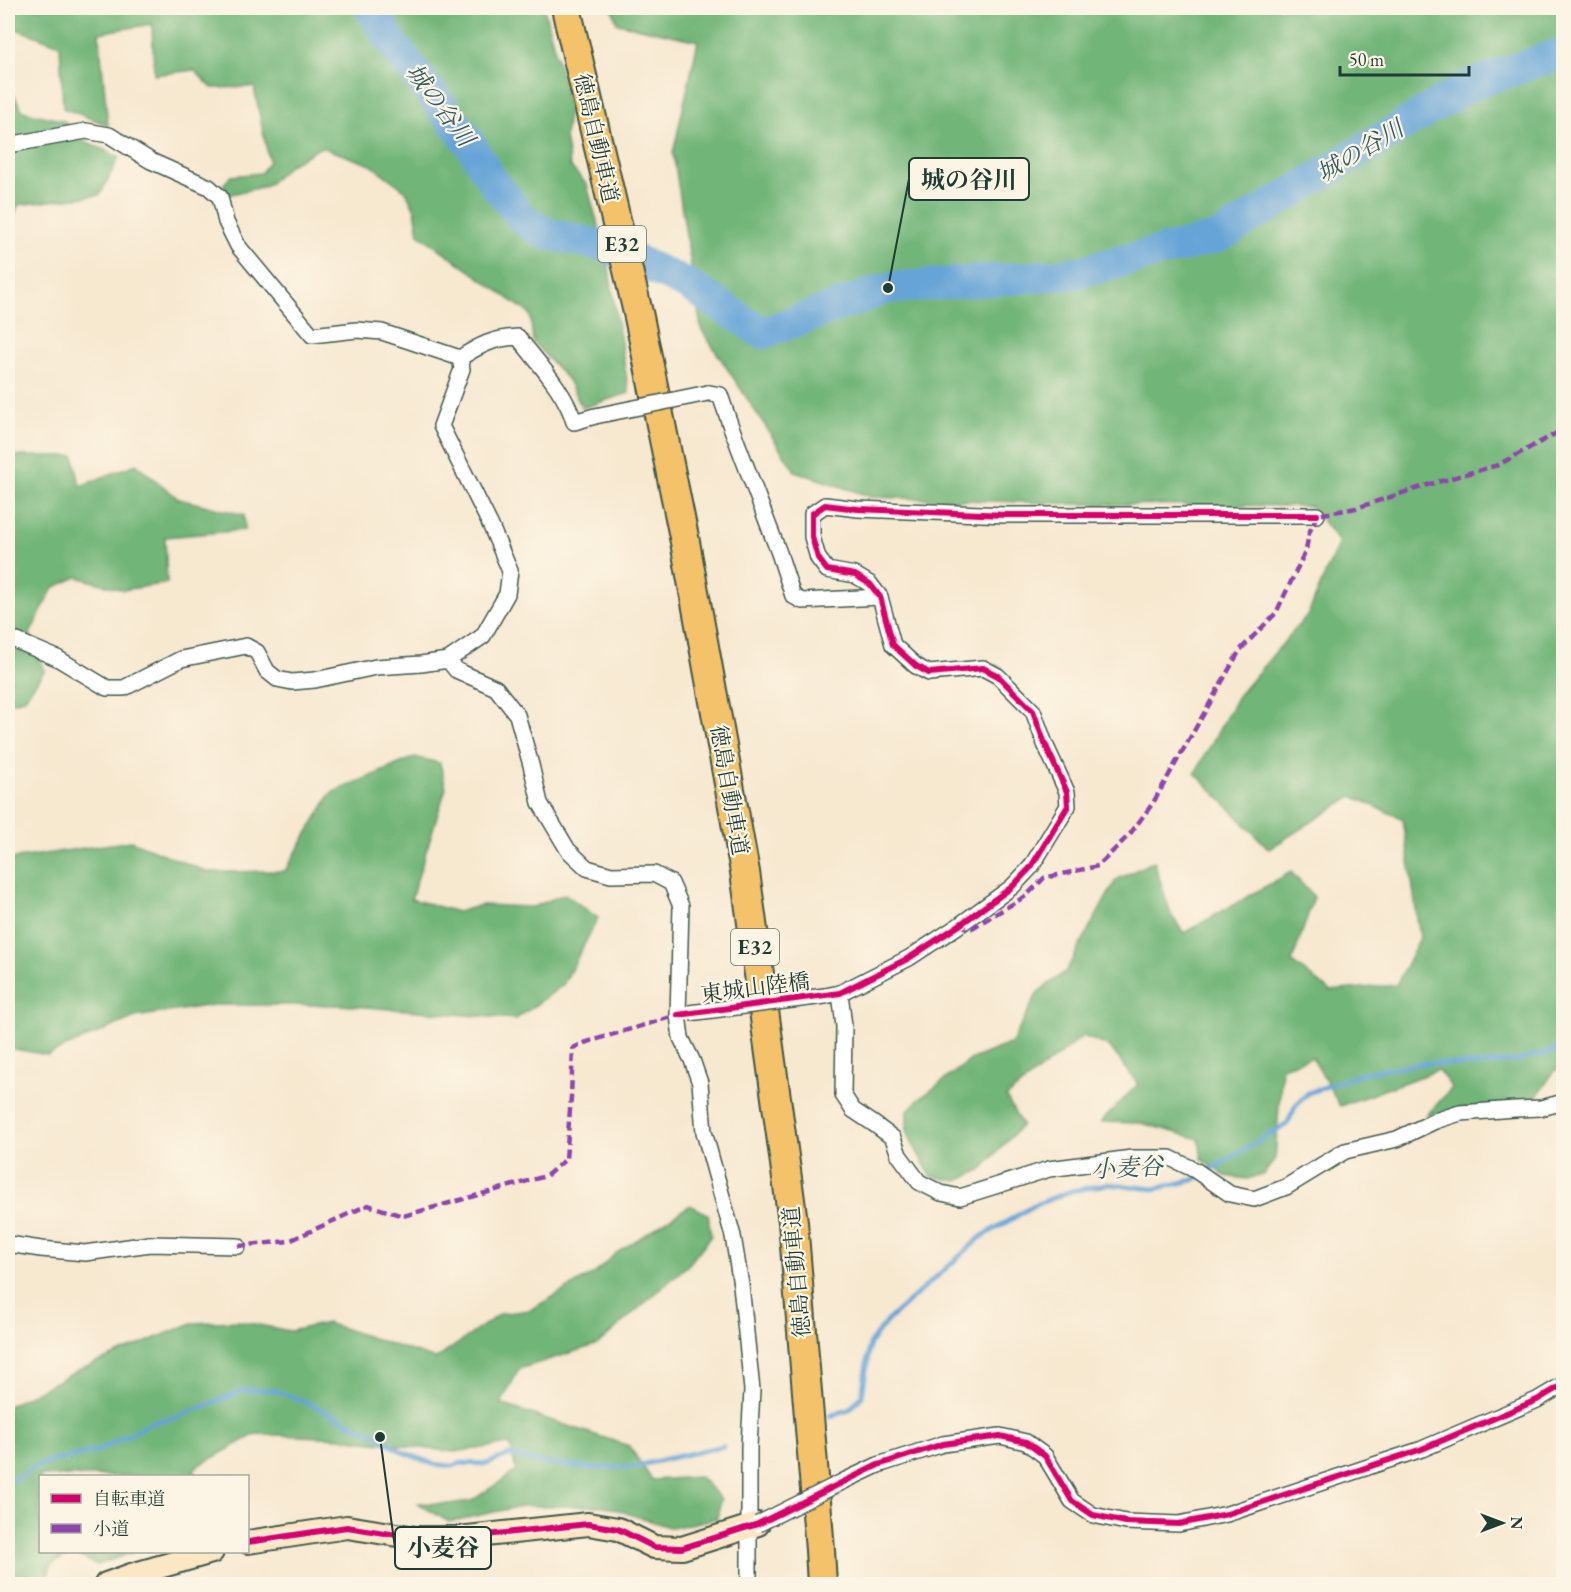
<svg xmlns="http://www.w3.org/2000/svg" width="1571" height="1592" viewBox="0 0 1571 1592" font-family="'EB Garamond','Noto Serif JP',serif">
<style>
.forest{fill:#72b578;stroke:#487956;stroke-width:1.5}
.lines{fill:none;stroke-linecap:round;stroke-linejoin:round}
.stream{stroke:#66a4d7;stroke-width:5}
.river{stroke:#66a4d7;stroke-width:32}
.street-casing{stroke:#3f574b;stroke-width:18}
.secondary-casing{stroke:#3f574b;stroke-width:26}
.highway-casing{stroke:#3f574b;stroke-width:32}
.street{stroke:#fff;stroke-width:15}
.secondary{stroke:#fbe7c3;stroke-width:22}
.highway{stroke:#f4c26a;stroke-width:28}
.street-bridge-casing{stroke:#3f574b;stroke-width:18;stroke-linecap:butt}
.street-bridge{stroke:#fff;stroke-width:15}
.quiet{stroke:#8e44ad;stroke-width:4.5;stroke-dasharray:9 4.5;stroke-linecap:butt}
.cycleway-casing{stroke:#fcf5e5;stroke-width:10}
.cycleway{stroke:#d6006c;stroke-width:6}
.labels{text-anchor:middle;stroke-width:4.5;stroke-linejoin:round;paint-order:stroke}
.shield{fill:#fcf5e5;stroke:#617469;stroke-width:1.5}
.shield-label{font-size:21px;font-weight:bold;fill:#1f3d34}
.street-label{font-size:22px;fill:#1f3d34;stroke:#fcf5e5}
.water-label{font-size:24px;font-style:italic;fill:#345c65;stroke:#fcf5e5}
.leader{fill:none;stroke:#1f3d34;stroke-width:2}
.callout-dot{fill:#1f3d34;stroke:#fcf5e5;stroke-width:2}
.callout{fill:#fcf5e5;stroke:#1f3d34;stroke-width:2}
.callout-label{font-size:24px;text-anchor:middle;font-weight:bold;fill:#1f3d34}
</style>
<rect width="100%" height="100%" fill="#fcf5e5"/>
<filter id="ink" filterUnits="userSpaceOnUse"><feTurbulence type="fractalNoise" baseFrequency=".0167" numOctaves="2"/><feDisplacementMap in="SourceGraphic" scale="12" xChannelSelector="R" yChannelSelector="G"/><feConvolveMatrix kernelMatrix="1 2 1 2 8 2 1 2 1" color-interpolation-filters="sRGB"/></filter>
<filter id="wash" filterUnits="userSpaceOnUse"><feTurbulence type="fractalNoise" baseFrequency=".008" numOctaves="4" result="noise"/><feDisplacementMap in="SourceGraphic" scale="24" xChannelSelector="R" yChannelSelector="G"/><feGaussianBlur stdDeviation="1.35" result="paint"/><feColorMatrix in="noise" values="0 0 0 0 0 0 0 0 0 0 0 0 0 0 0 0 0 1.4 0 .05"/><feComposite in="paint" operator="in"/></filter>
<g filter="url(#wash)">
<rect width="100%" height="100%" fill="#f7e8d0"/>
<g class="forest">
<path d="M8,8H544L569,106L565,137L570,166L587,185L607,257L629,393L582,408L568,380L533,342L530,314L419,234L415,210L406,191L371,165L321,147L291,164L266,186L228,195L223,185L231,176L261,173L269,161L254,87L212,88L194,70L154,75L152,24L99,33L108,125L63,108L60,45L8,26Z"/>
<path d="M612,8H1563L1564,1068L1555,1070L1535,1099L1426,1116L1452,1088L1438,1070L1340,1106L1312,1057L1282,1067L1275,1159L1264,1174L1247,1179L1225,1176L1202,1159L1199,1139L1141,1123L1101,1122L1138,1084L1110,1047L1083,1036L1006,1097L1022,1125L981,1170L957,1181L931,1176L907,1134V1112L918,1100L972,1059L1012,1043L1038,992L1066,971L1116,880L1154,861L1171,915L1184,933L1291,872L1314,897L1292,962L1330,991L1396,985L1420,938L1403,819L1352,796L1269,849L1195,773L1238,696L1308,614L1339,542L1311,506L1078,504L871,497L795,471L701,329L673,153L698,41L617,23Z"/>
<path d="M8,85L23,111L64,121L85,141L119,157L100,195L18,205L8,237Z"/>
<path d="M8,443L16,456H74L80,486L136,464L179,499L244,515L245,530L165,537L167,583L123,590L77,577L53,588L30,634L45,670L24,699L8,703V685L11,682V661L8,660Z"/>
<path d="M415,757L440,763L446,788L411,899L458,912L481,905L533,907L565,894L598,918L563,985L516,1019L340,1005H213L135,1017L48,1055L8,1048V857L11,859L131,841L208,872L285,871L331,793Z"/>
<path d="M690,1205L708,1214L711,1236L689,1264L598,1344L519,1369L501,1404L629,1446L652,1480L700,1477L721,1499L717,1518L672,1528L605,1506H522L449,1522L417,1503L448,1504L471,1501L516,1471L510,1444L454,1452L341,1438L256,1434L194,1468L197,1476H40V1552H133L98,1565L72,1553L50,1565L48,1584H8V1406L79,1370L192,1323L238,1321L290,1331L327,1323L436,1359L500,1314L530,1310L595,1273L615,1254Z"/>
</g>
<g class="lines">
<g class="stream">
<path d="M830,1416L849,1410L862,1396L870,1343L887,1321L981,1237L1035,1205L1071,1191L1108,1184L1154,1189L1193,1180L1287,1124L1296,1105L1308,1093L1364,1073L1425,1063L1478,1065L1514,1061L1552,1052L1564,1042"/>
<path d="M8,1483L41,1464L99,1450L153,1422L178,1417L245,1390H273L301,1400L380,1437L401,1451L433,1464L453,1466L459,1463L487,1464L508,1455L538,1462L590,1468L632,1467L723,1446"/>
</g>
<path class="river" d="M371,8L394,46L467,139L493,182L523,219L544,233L605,246L685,283L763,333L888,288L1070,274L1219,237L1468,86L1564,52"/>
</g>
</g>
<g filter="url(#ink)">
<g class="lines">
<g class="street-casing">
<g id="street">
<path d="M8,145L86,131L109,135L151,161L209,187L220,197L226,222L238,246L312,335L357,330L382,332L460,358C480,345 494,338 518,337C537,362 566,392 574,422L595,416"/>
<path d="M708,393L720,395L730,424L779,553L793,596L802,601L880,597"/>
<path d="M17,641L57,658L107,688H124L181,659L246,646L257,652L267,671L277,679L292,682L315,680L376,667L421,664L448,660L483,636L507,594L510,571L490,524L441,426L462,369L460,358"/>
<path d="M448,660L456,670L496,688L517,715L531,765L540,803L568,850L587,868L611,875L654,874L671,883L681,906L678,1015L681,1038L692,1060L700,1083L704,1132L733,1236L741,1285L752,1390L749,1446V1584"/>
<path d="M840,993L844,1026L843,1095L853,1110L874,1124L893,1138L899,1155L919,1182L941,1193L960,1197L1049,1169L1132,1158H1170L1195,1170L1230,1194L1254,1199L1286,1187L1345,1151L1397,1139L1435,1121L1460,1113L1515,1109L1541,1108L1564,1102"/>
<path d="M825,996L840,993L909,958L958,926L1012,887L1031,867L1068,806L1067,792L1045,744L1033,711L998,676L983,668L929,673L916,666L893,645L880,597L870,584L855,575L827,570L818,558L812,537V514L825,505L858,509L1006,515H1317"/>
<path d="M8,1244L41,1249L85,1253L150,1244L238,1246"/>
<path d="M844,1481L878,1465L943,1444L1000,1436L1026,1442L1045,1456L1072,1501L1093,1515L1126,1522L1179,1524L1227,1514L1422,1449L1537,1400L1564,1384"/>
</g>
</g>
<g class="secondary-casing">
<g id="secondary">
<path d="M248,1542L347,1527L416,1538H458L588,1524L618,1529L654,1547L682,1548L758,1524"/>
<path d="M106,1584L131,1575L212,1552"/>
</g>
</g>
<g class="highway-casing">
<path id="highway" d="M566,8L639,317L685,542L745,872L793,1222L820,1550L822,1584"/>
</g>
<use href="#street" class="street"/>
<use href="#secondary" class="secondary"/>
<use href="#highway" class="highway"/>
<g class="street-bridge-casing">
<g id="street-bridge">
<path d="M595,416L708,393"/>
<path d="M689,1013L825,996"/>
<path d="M758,1524L844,1481"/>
</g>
</g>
<use href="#street-bridge" class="street-bridge"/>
<g class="quiet">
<path d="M958,926L972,928L1026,896L1044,878L1098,866L1130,834L1153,803L1240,650L1276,613L1306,550L1309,533L1317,515L1356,508L1434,483L1498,465L1564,429"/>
<path d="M238,1246L289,1241L368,1205L403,1216L546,1176L566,1159L571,1097L573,1048L584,1043L678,1015"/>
</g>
<g class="cycleway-casing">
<g id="cycleway">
<path d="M678,1015L840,993L909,958L958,926L1012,887L1031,867L1068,806L1067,792L1045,744L1033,711L998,676L983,668L929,673L916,666L893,645L880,597L870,584L855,575L827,570L818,558L812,537V514L825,505L858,509L1006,515H1317"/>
<path d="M248,1542L347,1527L416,1538H458L588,1524L618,1529L654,1547L682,1548L758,1524L878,1465L943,1444L1000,1436L1026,1442L1045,1456L1072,1501L1093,1515L1126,1522L1179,1524L1227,1514L1422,1449L1537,1400L1564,1384"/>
</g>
</g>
<use href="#cycleway" class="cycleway"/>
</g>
</g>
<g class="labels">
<g class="shield">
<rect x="598" y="226" width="48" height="36" rx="4.5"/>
<rect x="731" y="929" width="48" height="36" rx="4.5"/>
</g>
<g class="shield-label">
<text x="622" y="251">E32</text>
<text x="755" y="954">E32</text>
</g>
<g class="street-label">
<text transform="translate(597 138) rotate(77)" y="8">徳島自動車道</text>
<text transform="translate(730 790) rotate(80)" y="8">徳島自動車道</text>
<text transform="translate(755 987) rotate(-7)" y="8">東城山陸橋</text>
<text transform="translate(796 1272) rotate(-95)" y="8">徳島自動車道</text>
</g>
<g class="water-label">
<text transform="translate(440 105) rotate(53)" y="8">城の谷川</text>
<text transform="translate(1360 151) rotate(-31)" y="8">城の谷川</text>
<text transform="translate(1127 1168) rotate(-3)" y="8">小麦谷</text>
</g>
</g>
<path class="leader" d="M888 288L909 179M380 1437L395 1548"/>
<g class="callout-dot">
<circle cx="888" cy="288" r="6"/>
<circle cx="380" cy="1437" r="6"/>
</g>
<g class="callout">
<rect x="909" y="158" width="120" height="42" rx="6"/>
<rect x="395" y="1527" width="96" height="42" rx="6"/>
</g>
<g class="callout-label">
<text x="969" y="188">城の谷川</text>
<text x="443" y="1556">小麦谷</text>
</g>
<rect width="1571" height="1592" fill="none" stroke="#fcf5e5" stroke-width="30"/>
<rect x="39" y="1475" width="210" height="78" fill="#fcf5e5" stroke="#a4ab9e" stroke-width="1.5"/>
<rect x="51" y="1494" width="30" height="9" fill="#d6006c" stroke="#a4ab9e" stroke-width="1.5"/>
<text x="93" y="1505" font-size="18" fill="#1f3d34">自転車道</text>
<rect x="51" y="1524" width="30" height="9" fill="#8e44ad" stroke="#a4ab9e" stroke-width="1.5"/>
<text x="93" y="1535" font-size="18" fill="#1f3d34">小道</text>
<g transform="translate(1502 1523) rotate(90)" stroke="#fcf5e5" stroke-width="4.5" paint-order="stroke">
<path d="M0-4.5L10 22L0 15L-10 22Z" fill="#1f3d34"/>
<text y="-9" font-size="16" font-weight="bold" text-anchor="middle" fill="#1f3d34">N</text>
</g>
<path d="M1340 66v9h129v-9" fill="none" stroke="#1f3d34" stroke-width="3"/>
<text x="1349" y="66" font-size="18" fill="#1f3d34" stroke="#fcf5e5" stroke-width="4.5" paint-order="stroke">50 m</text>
</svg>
